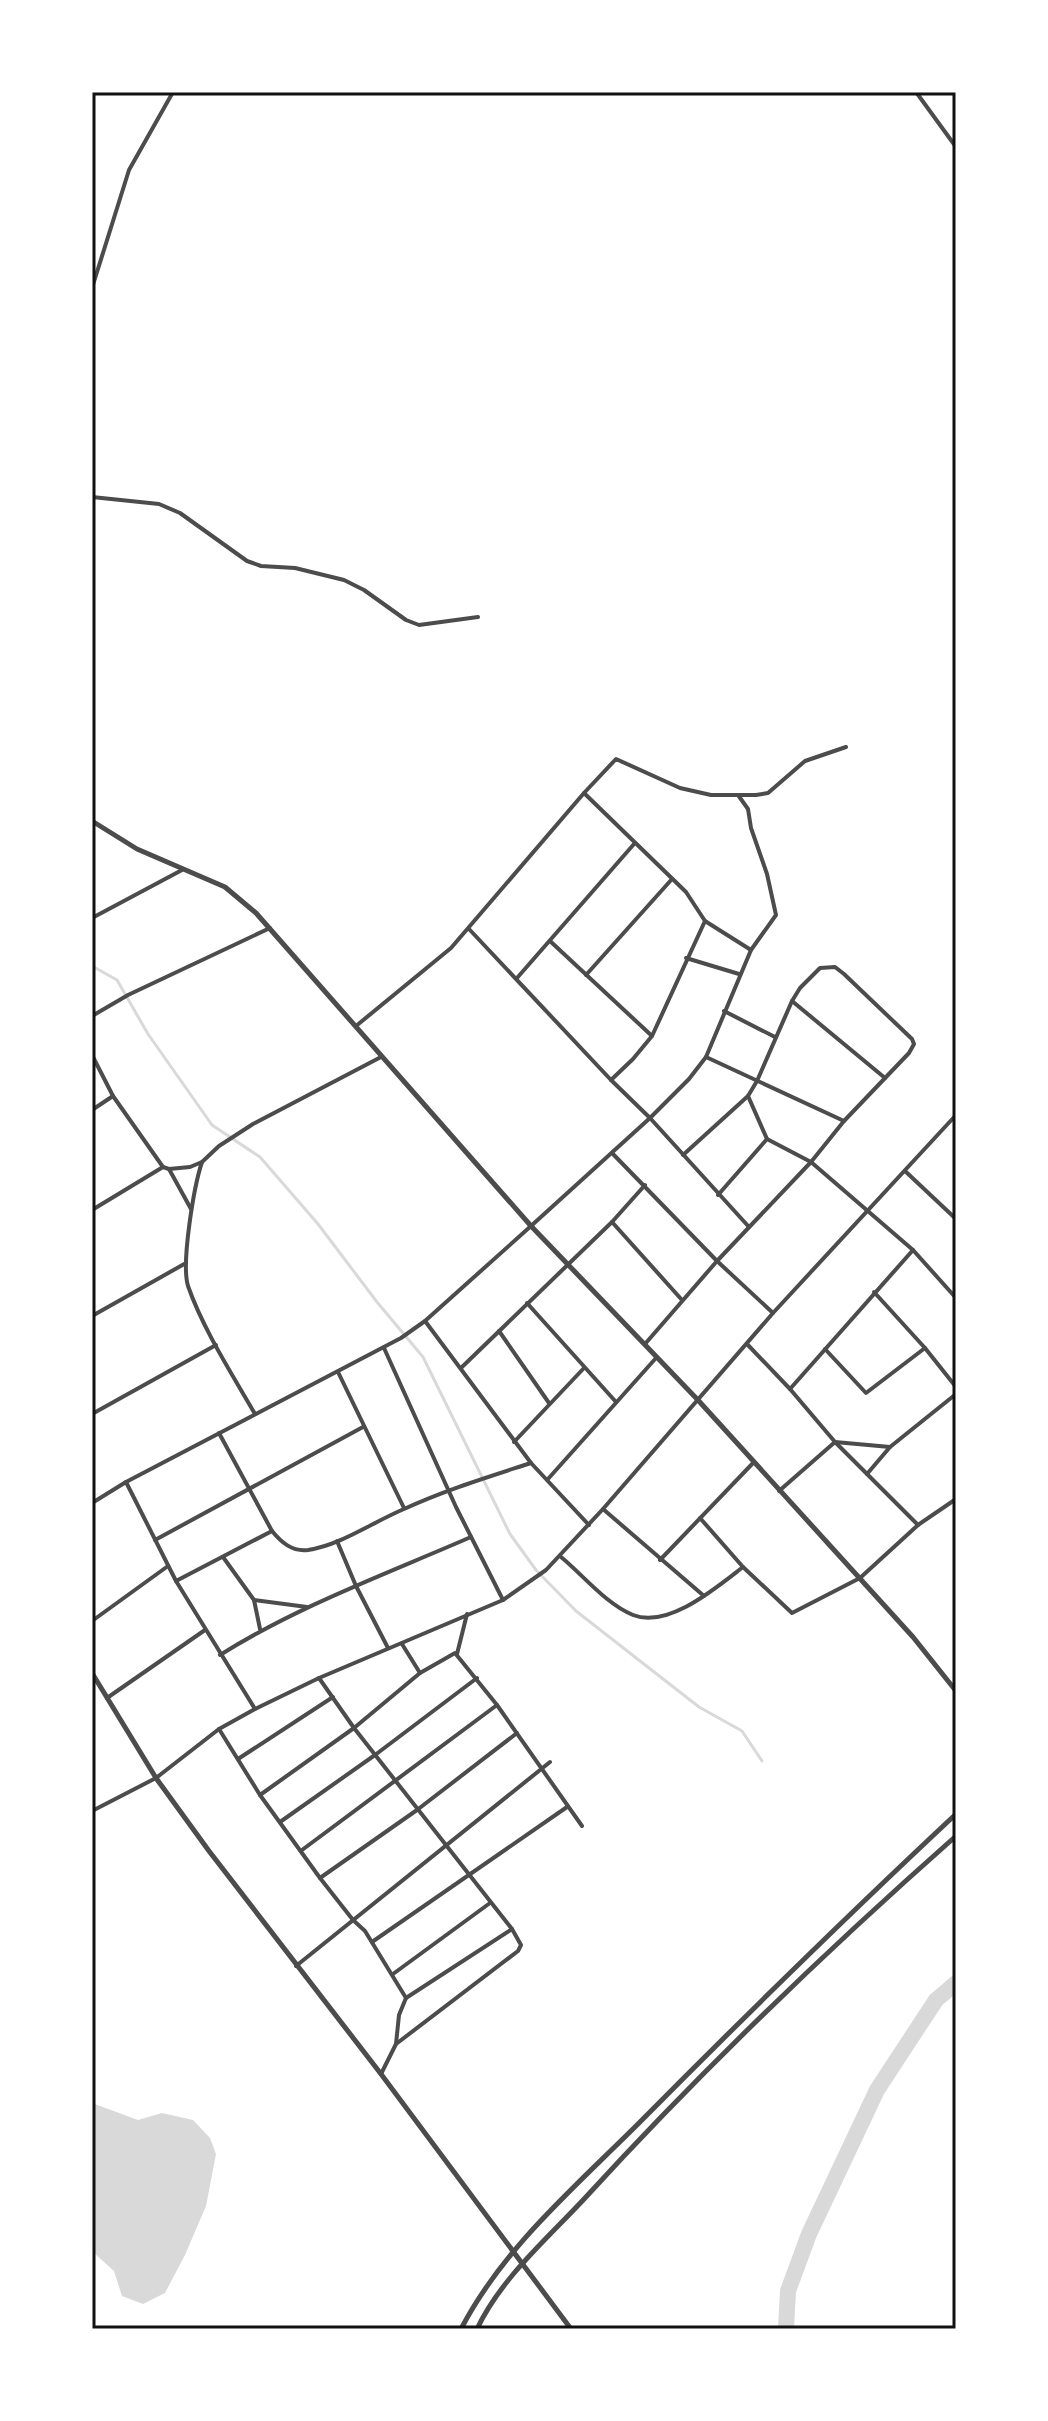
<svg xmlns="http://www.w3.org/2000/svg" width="1048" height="2421" viewBox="0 0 1048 2421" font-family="'Open Sans',sans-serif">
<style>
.water{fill:#d9d9d9}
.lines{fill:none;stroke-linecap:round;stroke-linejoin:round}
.stream{stroke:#d9d9d9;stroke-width:3}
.river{stroke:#d9d9d9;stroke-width:16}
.minor{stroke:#4c4c4c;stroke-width:4}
.tertiary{stroke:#4c4c4c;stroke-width:5}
.neatline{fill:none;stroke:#111;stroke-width:3}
</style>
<rect width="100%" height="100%" fill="#fff"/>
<path class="water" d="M92,2103L138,2120L162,2113L193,2120L210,2138L216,2154L206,2206L185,2255L165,2293L143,2304L122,2296L114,2271L94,2253L92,2246Z"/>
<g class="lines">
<path class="stream" d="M92,966L117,980L148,1034L212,1125L260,1157L318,1224L377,1302L423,1357L510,1534L536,1570L576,1611L699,1707L742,1731L762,1761"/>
<path class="river" d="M786,2329L788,2291L809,2234L877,2090L936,2000L956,1983"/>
<g class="minor">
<path d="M916,92L956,147"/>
<path d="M92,288L129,170L173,92"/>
<path d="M92,497L159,504L180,513L247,561L261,566L295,568L344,580L364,590L406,620L419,625L478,617"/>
<path d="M584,793L616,759L680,788L711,795H756L768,793L805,761L846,747"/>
<path d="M92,918L182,870"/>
<path d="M469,929L611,1080L650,1118L749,1227"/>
<path d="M550,941L652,1036"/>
<path d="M686,958L739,974"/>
<path d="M586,975L672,879"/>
<path d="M517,978L634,844"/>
<path d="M792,1001L885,1078"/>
<path d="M724,1011L775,1037"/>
<path d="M92,1016L128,995L270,928"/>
<path d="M356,1026L451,948L584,793L686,892L705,921L751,950"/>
<path d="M92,1055L113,1096L163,1167L169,1169L190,1167L202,1162L219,1146L253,1124L381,1057"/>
<path d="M706,1057L844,1121"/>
<path d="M611,1080L633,1059L652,1036L705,921"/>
<path d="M748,1096L767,1139L811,1162L913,1250L956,1298"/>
<path d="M92,1110L113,1096"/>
<path d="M612,1153L717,1261L773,1313"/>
<path d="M202,1162C194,1186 181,1263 188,1286C203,1329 232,1374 255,1414"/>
<path d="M169,1169L191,1209"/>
<path d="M905,1171L956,1219"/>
<path d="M718,1195L767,1139"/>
<path d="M92,1210L163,1167"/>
<path d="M612,1222L682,1300"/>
<path d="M874,1292L925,1348L956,1387"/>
<path d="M527,1303L616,1402"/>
<path d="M92,1316L186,1263"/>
<path d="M425,1321L531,1463L589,1525"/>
<path d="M499,1331L549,1403"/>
<path d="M645,1344L717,1261L811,1162L844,1121L909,1053L914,1044L912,1039L844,974L835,967L820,968L800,988L792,1001L757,1081L748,1096L683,1155"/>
<path d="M747,1344L790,1389L835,1442L918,1525"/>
<path d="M384,1348L456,1507L503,1600"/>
<path d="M825,1349L866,1393L925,1348"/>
<path d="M462,1367L612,1222L645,1185"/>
<path d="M338,1372L404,1508"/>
<path d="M790,1389L913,1250"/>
<path d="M92,1414L216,1345"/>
<path d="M219,1433L272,1531C281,1542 292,1552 308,1550C341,1545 373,1522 404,1509C445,1490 488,1477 531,1463"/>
<path d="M514,1442L584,1368"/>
<path d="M867,1474L890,1447L956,1394"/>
<path d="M548,1479L656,1358"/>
<path d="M126,1482L176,1581L255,1709"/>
<path d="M779,1491L835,1442L890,1447"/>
<path d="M92,1503L126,1482L401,1338L425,1321L531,1226L650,1118L689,1079L706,1057L751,950L776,915L767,874L751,828L748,809L738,795"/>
<path d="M603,1509L704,1596"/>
<path d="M700,1518L743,1567L792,1613L860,1578L918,1525L956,1499"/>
<path d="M155,1540L363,1427"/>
<path d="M337,1541L356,1586L388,1648"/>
<path d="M223,1557L254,1600L307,1607"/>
<path d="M561,1557C583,1575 606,1604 633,1615C668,1629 717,1587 743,1567"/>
<path d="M660,1560L754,1462"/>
<path d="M176,1581L272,1531"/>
<path d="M254,1600L260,1629"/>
<path d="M92,1621L168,1566"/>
<path d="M402,1644L420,1673"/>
<path d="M457,1654L467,1614"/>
<path d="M220,1655C298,1606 386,1574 471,1537"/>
<path d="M319,1678L354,1728L512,1929L406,1998L399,2015L396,2044"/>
<path d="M107,1698L205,1630"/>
<path d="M219,1729L260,1795L320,1878L353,1920L365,1931L406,1998"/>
<path d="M238,1759L333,1697"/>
<path d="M260,1795L354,1728L420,1673L455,1653L497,1705L582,1826"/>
<path d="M92,1811L156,1778L219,1729L255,1709L319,1678L503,1600L546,1570L603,1509L773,1313L956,1115"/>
<path d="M280,1822L375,1755L477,1678"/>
<path d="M302,1850L497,1705"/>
<path d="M320,1878L417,1810L517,1733"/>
<path d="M372,1942L567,1807"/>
<path d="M296,1966L550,1762"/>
<path d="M393,1974L490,1903"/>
<path d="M381,2074L396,2044L518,1951L521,1945L512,1929"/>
</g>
<g class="tertiary">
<path d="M92,821L137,849L225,887L256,913L531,1226L697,1399L913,1637L956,1691"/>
<path d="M92,1673L156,1778L209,1851L381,2074L571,2329"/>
<path d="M461,2329C503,2248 575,2187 639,2123C743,2018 848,1915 956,1814"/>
<path d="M477,2329C501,2278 548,2238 585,2198C702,2070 827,1950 956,1836"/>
</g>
</g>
<rect width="1048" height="2421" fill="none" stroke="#ffffff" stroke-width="188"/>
<rect x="94" y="94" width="860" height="2233" class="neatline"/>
</svg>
